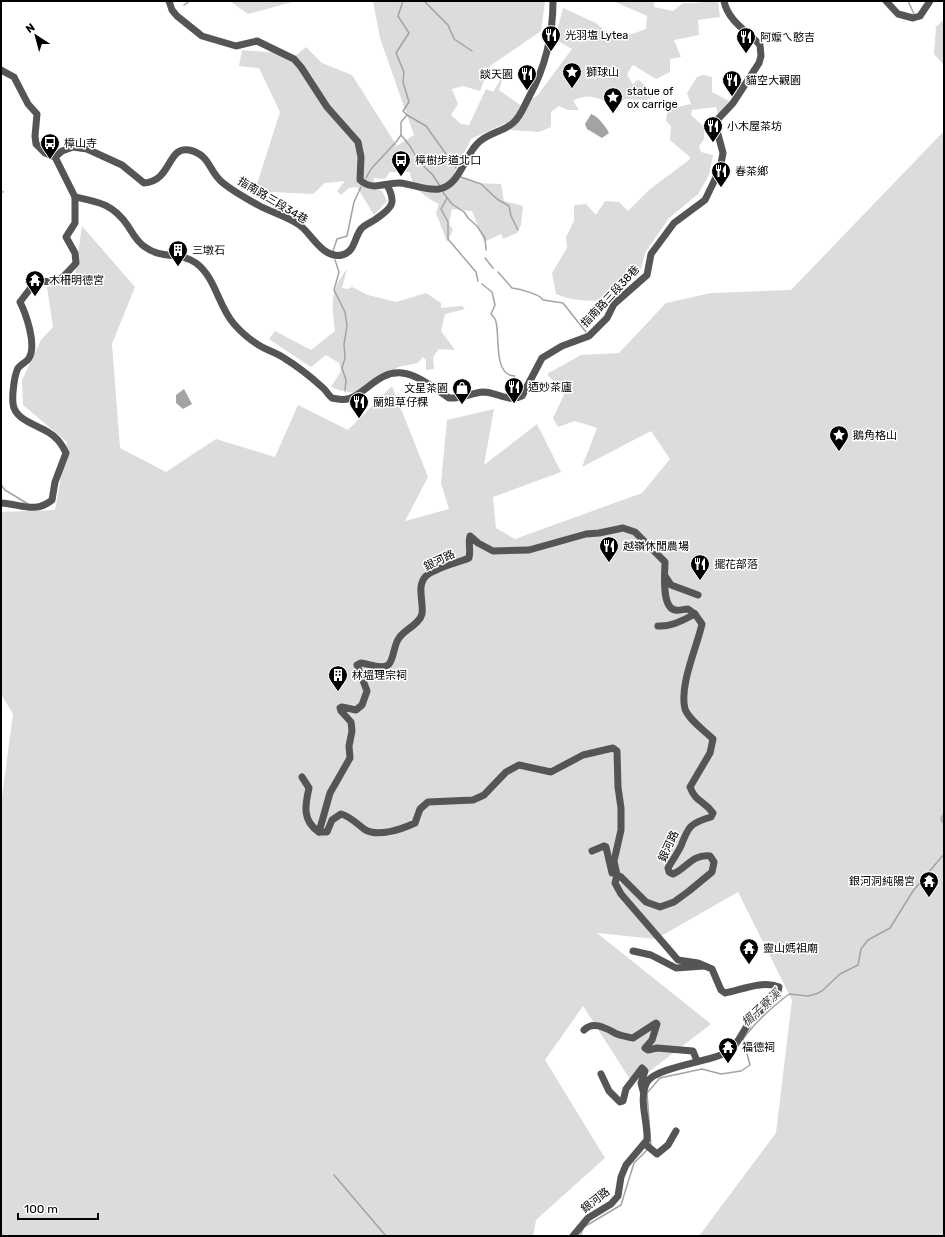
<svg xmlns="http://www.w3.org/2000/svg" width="945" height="1237" viewBox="0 0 945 1237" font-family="Rubik,'Noto Sans TC',sans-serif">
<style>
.green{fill:#dcdcdc}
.water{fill:#a3a3a3}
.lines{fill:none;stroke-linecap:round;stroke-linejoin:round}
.stream{stroke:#a3a3a3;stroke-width:1.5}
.minor{stroke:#555;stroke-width:7}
.labels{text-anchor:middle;stroke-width:3;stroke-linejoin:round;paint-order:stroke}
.poi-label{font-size:11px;fill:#000;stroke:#fff;text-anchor:start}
.street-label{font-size:11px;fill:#000;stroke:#fff}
.water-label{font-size:12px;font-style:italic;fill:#444;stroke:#fff}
</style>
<rect width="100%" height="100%" fill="#fff"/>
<g class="green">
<path d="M230,1H296L248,14Z"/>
<path d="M373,1H545L541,31L490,66L480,91L463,86L452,89L458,104L451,115L461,124L469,125L486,89L493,92L505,72L499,90L520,105L537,96L572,49L555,39L563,8L596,23L615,40L646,29L647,16L613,1H654V7L673,11L683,3C696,4 706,1 718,1L720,17L698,20L699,35L674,40L681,57L670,59V72L656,79L633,65L627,74L633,85L638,79L655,96L646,100L625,99L613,106C600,98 588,92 573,101L579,110H568L559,106L551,112V127L539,132L510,130L506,123L471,139L454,173L476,183L501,184L504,201L523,206L521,225L517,233L503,239L501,234L484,242L472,211L452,209L449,224L453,230L447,242L436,213L439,204C426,198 411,187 410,172H390L385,179L374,178L373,188L382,191L387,201L374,215L357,187L349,188L341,195L337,191L345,181L325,183L313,194L274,192L256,196L257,184L280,112L259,68L239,66L242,50L278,53L293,58L306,47L322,63L352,75L397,146L414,135L380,38Z"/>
<path d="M944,19V63L943,64L934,54L936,27Z"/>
<path d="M703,75L712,77V92L729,101L718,114L716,107L692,110L691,115L704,127V139L699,146L701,152L713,155L709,175L698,194L669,218L645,253L641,269L611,300C591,301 574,302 556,294L552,273L567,248L566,237L574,221V205L586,204L596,215L605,201L619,202L628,211L649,190L689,160L690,157L670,140L671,126L666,121L667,113L673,108L691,104L687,93L697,77Z"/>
<path d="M944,131V1236H699L776,1133L792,1000L738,892L656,939L597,933L711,1024L633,1084L583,1006L545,1060L605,1158L536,1220L533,1236H1V830L2,797L13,714L1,694V512L55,510L67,442L23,405L22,380L41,340L53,327L47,287L74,283L82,226L135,287L112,344L120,448L166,472L216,439L275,457L298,405L348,430L392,386L428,477L405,521L449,509L441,483L447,420L494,409L484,465L537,424L561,472L493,497L496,528L515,539L642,493L670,459L651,431L582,467L597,428L575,421L558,427L553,418L564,395L547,374L581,355L619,353L666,303L711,293L791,290Z"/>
<path d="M347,269L342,288L348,289L352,287L368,295L396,302L426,293L441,303V308L462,306L465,309L445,314L441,331L455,350L439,349L433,357L434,369L426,370V360L423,357L418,363L398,367L364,393L347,392L346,389L342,391L331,387L341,371L339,363L326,355L311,367L269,339L275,331L311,350L335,331C332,303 329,292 347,269Z"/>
</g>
<g class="water">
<path d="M591,114C598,116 606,127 609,133L602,138L587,129L585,124Z"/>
<path d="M184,389L192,404L183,409L176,403V395Z"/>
</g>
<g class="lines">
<g class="stream">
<path d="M424,1L448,25L454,39L472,51"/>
<path d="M908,1L914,14"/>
<path d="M184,5L190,1"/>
<path d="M407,115L426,126L456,168"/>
<path d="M401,135L410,146L419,162L432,174L440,186"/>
<path d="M461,177L481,184L497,199L509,206L511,216L518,230"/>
<path d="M366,178L371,169L396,142L401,135V122L407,115L403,111L409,102L403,82L404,72L396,53L409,33L398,16L403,1"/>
<path d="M1,191L3,192"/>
<path d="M442,191L452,204L464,212L468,218L477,226L485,238L486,250"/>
<path d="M447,198L441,209L448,222V239L476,272L478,281"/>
<path d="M333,251L337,239L347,236L354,202L361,187"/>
<path d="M485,258L493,268"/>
<path d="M335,260L339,272L334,290L345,312L347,326L344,344L345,358L342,368L346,380L345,391"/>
<path d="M498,272L512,288C519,289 540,294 543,300L563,303L586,332"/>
<path d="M482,284L492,292L495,305L491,314C493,316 496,320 496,322C500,336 493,376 515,376"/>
<path d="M1,485L5,490L28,504"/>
<path d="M944,813L941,819L944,824"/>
<path d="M651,1147L647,1093L660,1078L702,1069L721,1074L741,1071L750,1065L743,1039C756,1021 771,1008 789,994L808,996L816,994L822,991L840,974L858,965L861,949L868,940L890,928L913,891L944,854"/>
<path d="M334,1175L386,1236"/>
<path d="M580,1236L584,1227L621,1205L634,1163L648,1149"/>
</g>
<g class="minor">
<path d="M169,1L172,10L177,16L202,36L236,46L257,41L294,59L301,67L327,107L358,142L361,157L360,180C373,192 385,182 400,183C412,184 426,191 439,189C460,185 464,157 477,144C486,133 503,132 513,123C521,116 524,106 529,97C545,68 553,35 553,1"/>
<path d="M886,1L898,14L913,18L920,16L930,1"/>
<path d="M1,70L14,77L28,104L37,114L35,136L36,144L45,153L55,157L75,197V223L66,237L75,253L76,263C60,281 60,283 36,281L20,302C26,314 37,345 29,358C27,362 21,364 18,368C14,376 11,400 14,408C19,421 37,425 48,432C57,437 62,444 66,453L55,482L52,500C35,514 21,504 1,503"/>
<path d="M55,157L62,151L73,147L87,149L122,165L144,183C172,181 167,146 189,150C211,155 208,171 223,183C233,191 247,199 258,205C272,213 290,217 302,227C313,237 324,259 342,255C355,252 354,238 361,229C364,225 372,222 376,219C392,208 397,203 387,185"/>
<path d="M75,197C99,202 113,204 128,226C133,234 137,242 145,247C163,260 179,251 196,263C216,278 218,306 234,324C241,332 253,342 262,347C269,351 277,353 284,358C297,366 311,377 322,387C326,390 328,395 332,398C338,399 345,401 351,398C369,390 379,371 402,373C419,375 435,389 449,398C461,399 471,393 483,392C497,392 509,403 522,396L542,358L562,346L589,336L607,318L614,304L647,275L651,254L674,223L705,200L720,169L723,153L716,127L718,119L733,103L759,63L761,56L760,45C747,31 728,21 724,1"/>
<path d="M665,576L671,585L698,595"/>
<path d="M658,626C672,627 683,620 695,614"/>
<path d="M302,777L309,788C305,805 302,821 319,832"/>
<path d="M592,851L604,846L606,847L612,873"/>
<path d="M633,951L651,955L676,968L704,966"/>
<path d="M584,1030C594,1020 607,1029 617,1034C622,1036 628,1037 633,1038L656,1023L657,1024L652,1040L645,1048L648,1050L657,1048L693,1051L697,1061"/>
<path d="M601,1074L609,1091L620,1102L623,1101L626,1089L642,1068L645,1071L641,1083L643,1091"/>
<path d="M645,1144L657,1154L668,1145L676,1131"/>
<path d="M573,1236L588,1218L611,1204L618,1196L621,1177L626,1165L647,1140C648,1121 638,1100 647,1082C654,1069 702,1062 718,1056C742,1047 739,1031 756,1015C765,1006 777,1001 779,987C763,980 741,990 725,993L721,990L712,969L698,963L678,960L621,894L615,883L617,875L614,861L621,830V808L618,787L617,751L613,748L583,755L551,772L519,765L506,772L484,795L473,800L428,802L420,809L415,823C402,829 377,838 364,829C356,823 351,817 341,814L332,820L327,832H319L330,793L350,758L349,746L352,731L351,722L341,711L340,708L342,707L356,710L362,705L367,691L357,665L361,663C369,664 381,670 388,665C394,661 393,646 399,638C405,629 419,625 422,614C424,602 416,586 426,576C435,568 457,563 469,558C471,550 468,544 470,536L478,543L493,551L529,550L586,534L599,533L623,528L635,532L665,562C665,572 661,607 675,610C679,611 684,609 688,609L695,614L702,624C697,647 679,685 685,709C689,720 705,731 713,739L710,753L690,787C696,803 704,800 713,813L711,817C690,823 688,827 681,846C677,854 672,861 668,868L669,872L673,874C687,868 692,854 710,856L714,862L712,872L689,891L674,902L660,907L646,902L621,877L617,875"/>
</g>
</g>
<defs>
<g id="restaurant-pin" transform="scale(1)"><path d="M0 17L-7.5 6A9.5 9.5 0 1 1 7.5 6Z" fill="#000" stroke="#fff"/><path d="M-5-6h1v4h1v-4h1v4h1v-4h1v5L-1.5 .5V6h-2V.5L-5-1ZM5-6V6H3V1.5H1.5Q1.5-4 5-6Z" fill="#fff"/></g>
<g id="sight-pin" transform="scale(1)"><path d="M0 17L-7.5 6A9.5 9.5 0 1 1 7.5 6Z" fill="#000" stroke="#fff"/><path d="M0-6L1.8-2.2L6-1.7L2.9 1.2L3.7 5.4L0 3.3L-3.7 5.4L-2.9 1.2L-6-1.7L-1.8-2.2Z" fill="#fff"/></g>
<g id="bus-pin" transform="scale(1)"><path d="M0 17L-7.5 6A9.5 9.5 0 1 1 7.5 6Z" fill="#000" stroke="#fff"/><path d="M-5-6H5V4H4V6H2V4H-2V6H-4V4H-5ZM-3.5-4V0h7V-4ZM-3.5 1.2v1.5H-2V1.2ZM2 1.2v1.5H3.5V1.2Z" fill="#fff"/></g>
<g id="building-pin" transform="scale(1)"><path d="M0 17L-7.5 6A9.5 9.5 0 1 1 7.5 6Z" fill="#000" stroke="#fff"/><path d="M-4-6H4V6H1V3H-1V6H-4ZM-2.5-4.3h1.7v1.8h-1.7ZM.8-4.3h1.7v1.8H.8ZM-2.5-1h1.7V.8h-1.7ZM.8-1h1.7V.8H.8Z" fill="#fff"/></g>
<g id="temple-pin" transform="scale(1)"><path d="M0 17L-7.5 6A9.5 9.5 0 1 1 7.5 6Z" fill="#000" stroke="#fff"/><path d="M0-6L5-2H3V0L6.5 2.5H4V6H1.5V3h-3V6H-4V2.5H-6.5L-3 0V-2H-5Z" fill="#fff"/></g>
<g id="shop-pin" transform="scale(1)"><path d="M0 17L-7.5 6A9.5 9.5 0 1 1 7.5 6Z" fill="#000" stroke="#fff"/><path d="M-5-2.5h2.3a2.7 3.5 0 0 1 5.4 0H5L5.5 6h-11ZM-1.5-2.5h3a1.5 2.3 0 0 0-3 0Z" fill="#fff"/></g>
</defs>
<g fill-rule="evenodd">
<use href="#restaurant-pin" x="551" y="35"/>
<use href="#restaurant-pin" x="746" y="37"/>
<use href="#sight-pin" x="572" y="72"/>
<use href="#restaurant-pin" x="527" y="74"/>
<use href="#restaurant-pin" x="732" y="80"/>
<use href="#sight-pin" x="613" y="97"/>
<use href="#restaurant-pin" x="713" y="126"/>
<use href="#bus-pin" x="50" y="143"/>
<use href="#bus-pin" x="401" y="160"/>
<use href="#restaurant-pin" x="721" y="171"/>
<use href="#building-pin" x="178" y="250"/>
<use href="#temple-pin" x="35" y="280"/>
<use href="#restaurant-pin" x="514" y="387"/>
<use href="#shop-pin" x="462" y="388"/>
<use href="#restaurant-pin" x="359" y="402"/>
<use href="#sight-pin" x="839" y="435"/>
<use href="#restaurant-pin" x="609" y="546"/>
<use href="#restaurant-pin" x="700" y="564"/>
<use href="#building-pin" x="338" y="675"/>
<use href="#temple-pin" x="929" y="881"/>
<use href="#temple-pin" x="749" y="948"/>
<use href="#temple-pin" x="728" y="1047"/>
</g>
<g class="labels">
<g class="poi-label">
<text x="565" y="39">光羽塩 Lytea</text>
<text x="760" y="41">阿嬤ㄟ憨吉</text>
<text x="586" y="76">獅球山</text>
<text x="513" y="78" text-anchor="end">談天園</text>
<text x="746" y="84">貓空大觀園</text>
<text x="627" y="95">statue of<tspan x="627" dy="13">ox carrige</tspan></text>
<text x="727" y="130">小木屋茶坊</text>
<text x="64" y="147">樟山寺</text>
<text x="415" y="164">樟樹步道北口</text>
<text x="735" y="175">春茶鄉</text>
<text x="192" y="254">三墩石</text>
<text x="49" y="284">木柵明德宮</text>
<text x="528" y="391">迺妙茶廬</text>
<text x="448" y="392" text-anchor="end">文星茶園</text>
<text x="373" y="406">蘭姐草仔粿</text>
<text x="853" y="439">鵝角格山</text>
<text x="623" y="550">越嶺休閒農場</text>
<text x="714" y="568">擺花部落</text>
<text x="352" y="679">林塭理宗祠</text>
<text x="915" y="885" text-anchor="end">銀河洞純陽宮</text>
<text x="763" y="952">靈山媽祖廟</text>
<text x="742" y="1051">福德祠</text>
</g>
<g class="street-label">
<text transform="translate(273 200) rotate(31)" y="4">指南路三段34巷</text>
<text transform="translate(610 296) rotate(-47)" y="4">指南路三段38巷</text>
<text transform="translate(439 560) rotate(-26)" y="4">銀河路</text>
<text transform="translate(668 846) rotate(-65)" y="4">銀河路</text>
<text transform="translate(595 1200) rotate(-38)" y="4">銀河路</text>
</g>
<g class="water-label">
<text transform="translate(761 1008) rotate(-43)" y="4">楣子寮溪</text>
</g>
</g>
<rect width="945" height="1237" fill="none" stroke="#000000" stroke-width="4"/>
<g transform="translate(36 36) rotate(324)" stroke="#ffffff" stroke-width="3" paint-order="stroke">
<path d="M0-3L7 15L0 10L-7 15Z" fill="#000000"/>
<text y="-6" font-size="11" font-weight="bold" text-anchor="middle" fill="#000000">N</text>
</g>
<path d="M18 1213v6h80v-6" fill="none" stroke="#000000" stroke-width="2"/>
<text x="24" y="1213" font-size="12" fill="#000000" stroke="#ffffff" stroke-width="3" paint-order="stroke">100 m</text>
</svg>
